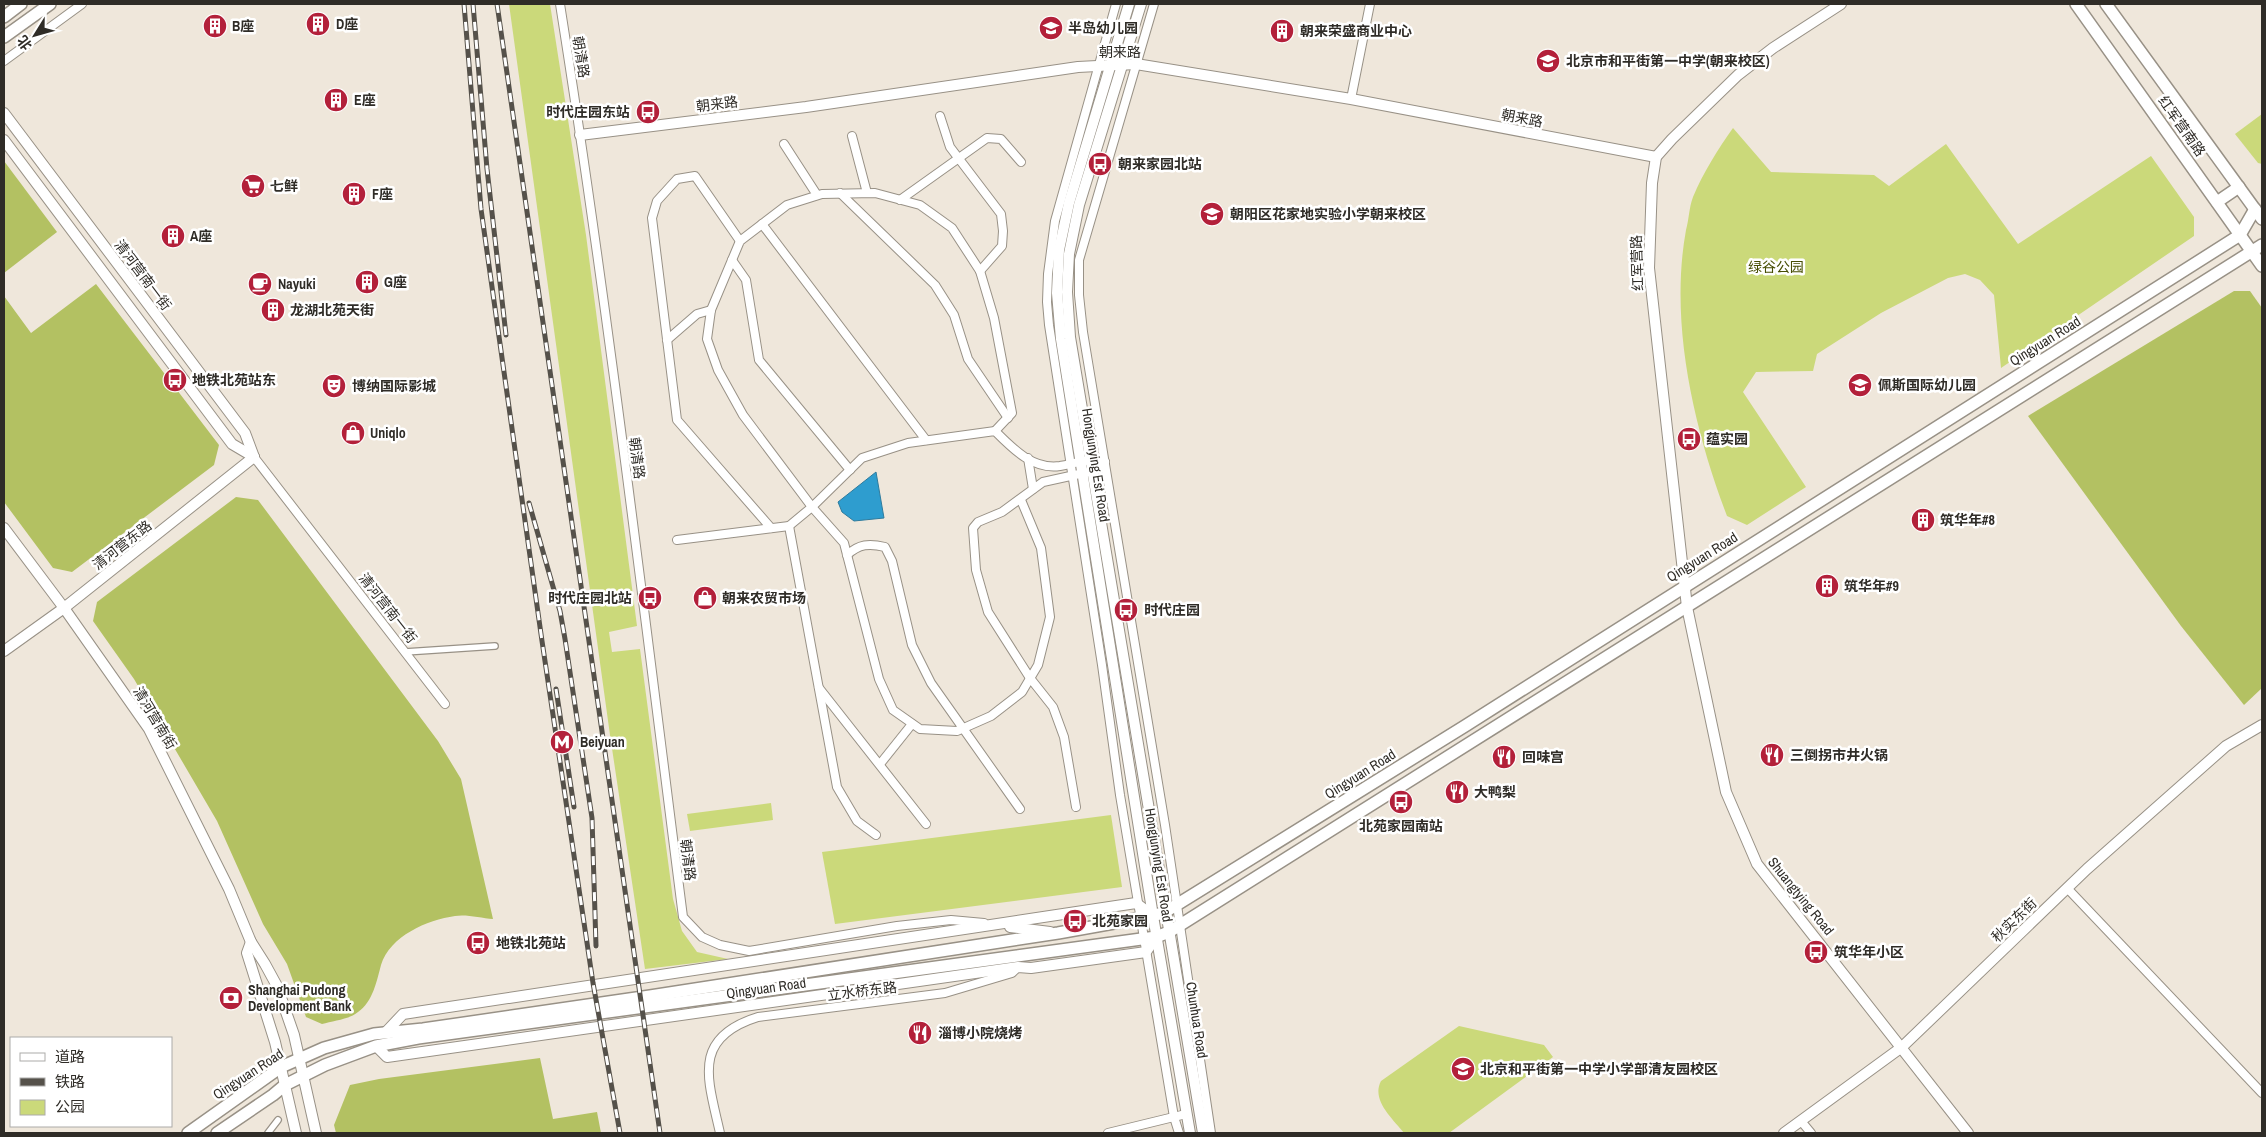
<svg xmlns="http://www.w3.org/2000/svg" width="2266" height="1137" viewBox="0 0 2266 1137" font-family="'Archivo Narrow','Noto Sans SC',sans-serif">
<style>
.green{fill:#cbd97a}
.forest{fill:#b3c162}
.water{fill:#2e9dcf;stroke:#2e7b9d}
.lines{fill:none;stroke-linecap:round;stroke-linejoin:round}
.pedestrian-casing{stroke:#989186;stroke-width:8}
.minor-casing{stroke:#989186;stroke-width:10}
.tertiary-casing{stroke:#989186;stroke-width:12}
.secondary-casing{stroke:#989186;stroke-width:14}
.pedestrian{stroke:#fff;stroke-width:5.5}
.minor{stroke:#fff;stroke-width:8}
.tertiary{stroke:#fff;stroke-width:10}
.secondary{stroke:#fff;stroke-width:11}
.rail-casing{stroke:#55514a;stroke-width:5}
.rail{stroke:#fff;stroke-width:3;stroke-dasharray:9;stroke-linecap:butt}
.labels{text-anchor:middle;stroke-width:5;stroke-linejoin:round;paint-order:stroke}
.poi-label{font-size:14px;font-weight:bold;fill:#2f2c27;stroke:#fff;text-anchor:start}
.street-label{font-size:14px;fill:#2f2c27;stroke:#fff}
.park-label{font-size:14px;fill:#474e03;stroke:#fff}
</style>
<rect width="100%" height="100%" fill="#efe7db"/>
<g class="green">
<path d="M509,4H550L586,235L637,626L609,632L612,652L640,649L673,899L682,931L697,952L728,959L645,969L610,735Z"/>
<path d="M2262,114V164L2258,163L2235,134Z"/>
<path d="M1733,128L1771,172L1874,175L1889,186L1946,144L2018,244L2151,156L2194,217V236L2001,368L1994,295L1980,280L1965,274L1948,278L1881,313L1817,354L1813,371L1756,372L1743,392L1806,487L1747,525L1727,516C1694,429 1669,323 1686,230C1689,220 1689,207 1693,197C1703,173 1718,149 1733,128Z"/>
<path d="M771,803L773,820L690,831L687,814Z"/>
<path d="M1111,815L1122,887L835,924L822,852Z"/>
<path d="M1459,1026L1544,1045L1553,1057L1449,1133H1404C1392,1118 1371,1100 1381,1081Z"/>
</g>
<g class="forest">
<path d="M4,161L57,232L4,273Z"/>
<path d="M96,284L219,445L214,465L72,572L53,568L4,502V296L31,333Z"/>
<path d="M2234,291H2250L2262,308V688L2244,705L2181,626L2028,416Z"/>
<path d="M236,497L258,500L438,741L461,779L493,919C481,918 466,914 455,916C427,920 390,936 381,965C377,980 373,1002 358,1012C350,1019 333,1021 322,1024L306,1017L287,964L263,924L217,821L134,679L93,621L97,602Z"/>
<path d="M540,1058L553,1119L597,1112L601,1133H336L334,1125L350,1085L379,1079Z"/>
</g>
<path class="water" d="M876,472L884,518L854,521L842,512L838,502Z"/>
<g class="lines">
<g class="pedestrian-casing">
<g id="pedestrian">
<path d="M405,652L495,646"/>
<path d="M268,1133L278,1120"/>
</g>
</g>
<g class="minor-casing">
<g id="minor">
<path d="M560,4C608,307 644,612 683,917L702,937L720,945L749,951L897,926L951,920L984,923"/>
<path d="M1116,4L1055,221L1048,274L1047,302L1049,325L1102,665L1120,795L1174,1117L1179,1133"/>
<path d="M1154,4L1079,260V295L1083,332L1165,825L1211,1133"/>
<path d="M4,61L82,4"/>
<path d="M1351,99L1370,4"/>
<path d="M940,116L950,147L1001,214L1003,231L1002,246L980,271"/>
<path d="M852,136L867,193"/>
<path d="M784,144L817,195"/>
<path d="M840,193L935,285L954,315L968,359L1008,418"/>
<path d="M900,200L987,138L1001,139L1021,162"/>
<path d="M762,224L926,440"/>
<path d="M740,241L695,176L677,179L657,201L652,218L677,420L771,528"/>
<path d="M732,260L746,280L759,360L850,470"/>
<path d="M667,340L697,314L711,310"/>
<path d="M995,431L1012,413L994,318L980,271L952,228L920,205L875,193L822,194L787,205L740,241L711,310L707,339L718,370L743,415L812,507L844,543L879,679L893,710L920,729L957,731L991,716L1022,692L1038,665L1050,617L1041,548L1021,500"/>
<path d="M254,457L445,704"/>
<path d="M1028,458L1033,489"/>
<path d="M789,526L837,787L857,821L876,835"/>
<path d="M677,540L789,526L812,507L862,458L908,443L995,431C1013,449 1033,470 1060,466C1077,463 1087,458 1105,462"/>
<path d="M847,555C859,544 869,543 885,547L892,561L912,645L931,683L1020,809"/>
<path d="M819,688L926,824"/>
<path d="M880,764L912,724"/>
<path d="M1076,807L1064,737L1053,707L1030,678L988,612L976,570L973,528L978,522L1002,512L1043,482L1093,471L1105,462"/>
<path d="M2067,888L2262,1093"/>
<path d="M1801,1121L1811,1133"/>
<path d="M720,1133C708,1079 691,1038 758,1017L945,993L1012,973L1018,967"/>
<path d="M1108,1133L1186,1114"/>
</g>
</g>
<g class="tertiary-casing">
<g id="tertiary">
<path d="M1129,4L1069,203L1059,250L1057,293L1061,339L1153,916L1190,1133"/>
<path d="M1141,4L1079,205L1069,254L1067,292L1070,337L1203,1133"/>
<path d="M1841,4L1773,48L1738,75L1672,139L1656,157L1652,183L1649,268L1687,607L1726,792L1757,864L1968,1133"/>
<path d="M4,113L245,433L254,457"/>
<path d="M580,135L806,107L1078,67L1136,64L1351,99L1656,157"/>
<path d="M4,140L232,444L254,457"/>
<path d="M4,528L64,608L149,729L229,889L251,942L265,964L277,986L294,1035L316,1133"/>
<path d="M4,651L64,608L254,457"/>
<path d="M1010,927L1050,932"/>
<path d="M251,942L247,953L275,1042L296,1133"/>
<path d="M386,1032L403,1014L1136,903L1153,916"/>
<path d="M376,1046L387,1057L1018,967L1031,968L1146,952L1156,937"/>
<path d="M1784,1133L1902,1047L2087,869L2226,746L2262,725"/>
</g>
</g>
<g class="secondary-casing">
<g id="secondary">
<path d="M2076,4L2262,266"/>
<path d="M2106,4L2262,219"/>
<path d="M4,17L21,4"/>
<path d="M4,37L50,4"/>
<path d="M2217,202L2239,187"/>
<path d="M188,1133L281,1067L324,1048L374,1034L423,1029L650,996L1058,933L1153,916L1165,912L1465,726L2240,235L2255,209"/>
<path d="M217,1133L273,1095L285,1085L325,1065L376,1046L418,1038L1156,937L1169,932L2262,245"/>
</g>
</g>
<use href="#pedestrian" class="pedestrian"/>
<use href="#minor" class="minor"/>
<use href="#tertiary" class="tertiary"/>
<use href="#secondary" class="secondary"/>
<g class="rail-casing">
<g id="rail">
<path d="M464,4L481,209L542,641L593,983L620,1133"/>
<path d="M473,4L487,169L506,335"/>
<path d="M497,4L660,1133"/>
<path d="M529,503L560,611L565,639L592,818L596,946"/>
<path d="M556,689L574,807"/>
</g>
</g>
<use href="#rail" class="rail"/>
</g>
<defs>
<g id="building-disc" transform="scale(1.25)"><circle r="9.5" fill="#b3203a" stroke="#fff"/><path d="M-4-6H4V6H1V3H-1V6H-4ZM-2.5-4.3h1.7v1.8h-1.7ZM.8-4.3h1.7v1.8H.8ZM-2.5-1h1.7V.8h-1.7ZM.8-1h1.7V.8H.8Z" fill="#fff"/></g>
<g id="school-disc" transform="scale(1.25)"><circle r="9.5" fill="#b3203a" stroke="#fff"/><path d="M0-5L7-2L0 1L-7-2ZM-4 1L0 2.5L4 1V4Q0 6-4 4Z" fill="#fff"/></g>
<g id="bus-disc" transform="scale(1.25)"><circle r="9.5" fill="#b3203a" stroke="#fff"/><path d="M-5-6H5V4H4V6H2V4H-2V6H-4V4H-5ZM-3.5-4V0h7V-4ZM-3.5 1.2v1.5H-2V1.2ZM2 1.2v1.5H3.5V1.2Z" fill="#fff"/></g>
<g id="supermarket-disc" transform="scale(1.25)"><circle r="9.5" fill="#b3203a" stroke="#fff"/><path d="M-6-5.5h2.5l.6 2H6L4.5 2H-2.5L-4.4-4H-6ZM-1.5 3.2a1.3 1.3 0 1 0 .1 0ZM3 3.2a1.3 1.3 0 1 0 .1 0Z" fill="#fff"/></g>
<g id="cafe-disc" transform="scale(1.25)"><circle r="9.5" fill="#b3203a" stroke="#fff"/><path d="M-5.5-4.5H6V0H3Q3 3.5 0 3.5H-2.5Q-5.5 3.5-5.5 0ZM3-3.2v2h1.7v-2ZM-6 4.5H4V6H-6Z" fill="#fff"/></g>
<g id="theatre-disc" transform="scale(1.25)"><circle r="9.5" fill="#b3203a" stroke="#fff"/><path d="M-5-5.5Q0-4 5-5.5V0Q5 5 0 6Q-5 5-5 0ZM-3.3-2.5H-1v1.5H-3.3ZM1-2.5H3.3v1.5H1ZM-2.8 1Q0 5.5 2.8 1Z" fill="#fff"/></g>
<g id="shop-disc" transform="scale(1.25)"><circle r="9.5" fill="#b3203a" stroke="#fff"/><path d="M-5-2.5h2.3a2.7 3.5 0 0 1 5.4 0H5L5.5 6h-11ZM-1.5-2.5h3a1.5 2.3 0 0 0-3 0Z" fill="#fff"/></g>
<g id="metro-disc" transform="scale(1.25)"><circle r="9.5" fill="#b3203a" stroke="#fff"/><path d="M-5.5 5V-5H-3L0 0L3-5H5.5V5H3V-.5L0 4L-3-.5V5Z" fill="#fff"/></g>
<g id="restaurant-disc" transform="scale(1.25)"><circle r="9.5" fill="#b3203a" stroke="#fff"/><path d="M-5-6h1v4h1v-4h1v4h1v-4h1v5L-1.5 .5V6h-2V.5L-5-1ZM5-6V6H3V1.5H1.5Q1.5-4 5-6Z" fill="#fff"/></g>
<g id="bank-disc" transform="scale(1.25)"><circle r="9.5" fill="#b3203a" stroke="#fff"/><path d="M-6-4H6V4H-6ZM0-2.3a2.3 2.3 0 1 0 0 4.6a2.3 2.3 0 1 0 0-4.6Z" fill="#fff"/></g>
</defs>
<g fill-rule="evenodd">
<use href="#building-disc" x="318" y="24"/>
<use href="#building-disc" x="215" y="26"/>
<use href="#school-disc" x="1051" y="28"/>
<use href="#building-disc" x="1282" y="31"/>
<use href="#school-disc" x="1548" y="61"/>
<use href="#building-disc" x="336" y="100"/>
<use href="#bus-disc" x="648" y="112"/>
<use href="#bus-disc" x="1100" y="164"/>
<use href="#supermarket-disc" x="253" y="186"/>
<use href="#building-disc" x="354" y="194"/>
<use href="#school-disc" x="1212" y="214"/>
<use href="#building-disc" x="173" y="236"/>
<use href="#building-disc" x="367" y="282"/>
<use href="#cafe-disc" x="260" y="284"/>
<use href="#building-disc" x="273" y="310"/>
<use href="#bus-disc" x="175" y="380"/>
<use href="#school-disc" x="1860" y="385"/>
<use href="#theatre-disc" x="334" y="386"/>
<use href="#shop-disc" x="353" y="433"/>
<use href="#bus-disc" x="1689" y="439"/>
<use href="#building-disc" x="1923" y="520"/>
<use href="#building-disc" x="1827" y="586"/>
<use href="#bus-disc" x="650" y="598"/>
<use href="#shop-disc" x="705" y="598"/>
<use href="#bus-disc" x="1126" y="610"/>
<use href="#metro-disc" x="562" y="742"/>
<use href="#restaurant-disc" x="1772" y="755"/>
<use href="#restaurant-disc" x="1504" y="757"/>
<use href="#restaurant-disc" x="1457" y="792"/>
<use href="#bus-disc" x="1401" y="802"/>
<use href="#bus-disc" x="1075" y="921"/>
<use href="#bus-disc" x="478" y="943"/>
<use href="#bus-disc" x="1816" y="952"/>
<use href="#bank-disc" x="231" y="998"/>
<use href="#restaurant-disc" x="920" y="1033"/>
<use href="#school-disc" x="1463" y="1069"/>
</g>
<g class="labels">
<g class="poi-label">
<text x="336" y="29">D座</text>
<text x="232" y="31">B座</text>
<text x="1068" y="33">半岛幼儿园</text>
<text x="1300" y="36">朝来荣盛商业中心</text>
<text x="1566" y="66">北京市和平街第一中学(朝来校区)</text>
<text x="354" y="105">E座</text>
<text x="630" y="117" text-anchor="end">时代庄园东站</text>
<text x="1118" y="169">朝来家园北站</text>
<text x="270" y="191">七鲜</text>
<text x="372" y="199">F座</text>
<text x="1230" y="219">朝阳区花家地实验小学朝来校区</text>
<text x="190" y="241">A座</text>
<text x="384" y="287">G座</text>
<text x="278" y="289">Nayuki</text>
<text x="290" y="315">龙湖北苑天街</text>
<text x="192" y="385">地铁北苑站东</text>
<text x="1878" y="390">佩斯国际幼儿园</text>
<text x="352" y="391">博纳国际影城</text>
<text x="370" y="438">Uniqlo</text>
<text x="1706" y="444">蕴实园</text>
<text x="1940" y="525">筑华年#8</text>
<text x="1844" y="591">筑华年#9</text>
<text x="632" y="603" text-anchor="end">时代庄园北站</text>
<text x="722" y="603">朝来农贸市场</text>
<text x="1144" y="615">时代庄园</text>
<text x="580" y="747">Beiyuan</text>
<text x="1790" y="760">三倒拐市井火锅</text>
<text x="1522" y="762">回味宫</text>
<text x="1474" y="797">大鸭梨</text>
<text x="1401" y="831" text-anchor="middle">北苑家园南站</text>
<text x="1092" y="926">北苑家园</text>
<text x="496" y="948">地铁北苑站</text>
<text x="1834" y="957">筑华年小区</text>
<text x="248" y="995">Shanghai Pudong<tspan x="248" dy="16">Development Bank</tspan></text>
<text x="938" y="1038">淄博小院烧烤</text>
<text x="1480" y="1074">北京和平街第一中学小学部清友园校区</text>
</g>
<g class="street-label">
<text x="1120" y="57">朝来路</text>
<text transform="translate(581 57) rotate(81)" y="5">朝清路</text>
<text transform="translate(717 104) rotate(-7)" y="5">朝来路</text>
<text transform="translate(1522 118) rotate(11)" y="5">朝来路</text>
<text transform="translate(2182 126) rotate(55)" y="5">红军营南路</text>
<text transform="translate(1637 263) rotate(-92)" y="5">红军营路</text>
<text transform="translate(143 275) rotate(53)" y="5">清河营南一街</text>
<text transform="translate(2045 341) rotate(-32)" y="5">Qingyuan Road</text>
<text transform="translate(637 458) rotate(82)" y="5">朝清路</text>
<text transform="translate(1096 465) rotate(81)" y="5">Hongjunying Est Road</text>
<text transform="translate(122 545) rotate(-38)" y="5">清河营东路</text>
<text transform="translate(1702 557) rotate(-32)" y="5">Qingyuan Road</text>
<text transform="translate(388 608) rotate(52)" y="5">清河营南一街</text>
<text transform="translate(155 718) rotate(59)" y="5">清河营南街</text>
<text transform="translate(1360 774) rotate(-32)" y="5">Qingyuan Road</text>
<text transform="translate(688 860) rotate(83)" y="5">朝清路</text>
<text transform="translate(1159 865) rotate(81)" y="5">Hongjunying Est Road</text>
<text transform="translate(1801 896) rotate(51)" y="5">Shuangtying Road</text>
<text transform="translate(2014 920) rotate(-44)" y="5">秋实东街</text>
<text transform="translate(766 988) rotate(-8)" y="5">Qingyuan Road</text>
<text transform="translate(862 991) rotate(-7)" y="5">立水桥东路</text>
<text transform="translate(1197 1020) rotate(81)" y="5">Chunhua Road</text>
<text transform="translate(248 1074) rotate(-33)" y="5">Qingyuan Road</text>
</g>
<g class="park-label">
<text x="1776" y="272">绿谷公园</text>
</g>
</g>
<rect width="2266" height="1137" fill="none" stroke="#2f2c27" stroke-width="10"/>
<rect x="10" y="1037" width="162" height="90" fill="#ffffff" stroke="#acaba9"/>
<rect x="20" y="1053" width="25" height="8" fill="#ffffff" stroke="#acaba9"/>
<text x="55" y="1062" font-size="15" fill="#2f2c27">道路</text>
<rect x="20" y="1078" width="25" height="8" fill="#55514a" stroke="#acaba9"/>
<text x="55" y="1087" font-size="15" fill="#2f2c27">铁路</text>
<rect x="20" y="1100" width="25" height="15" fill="#cbd97a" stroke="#acaba9"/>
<text x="55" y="1112" font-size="15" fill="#2f2c27">公园</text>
<g transform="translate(35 35) rotate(233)" stroke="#ffffff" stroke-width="4" paint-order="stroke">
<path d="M0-4L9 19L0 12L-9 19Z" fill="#2f2c27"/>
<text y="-8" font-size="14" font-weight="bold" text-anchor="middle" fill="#2f2c27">北</text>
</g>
</svg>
